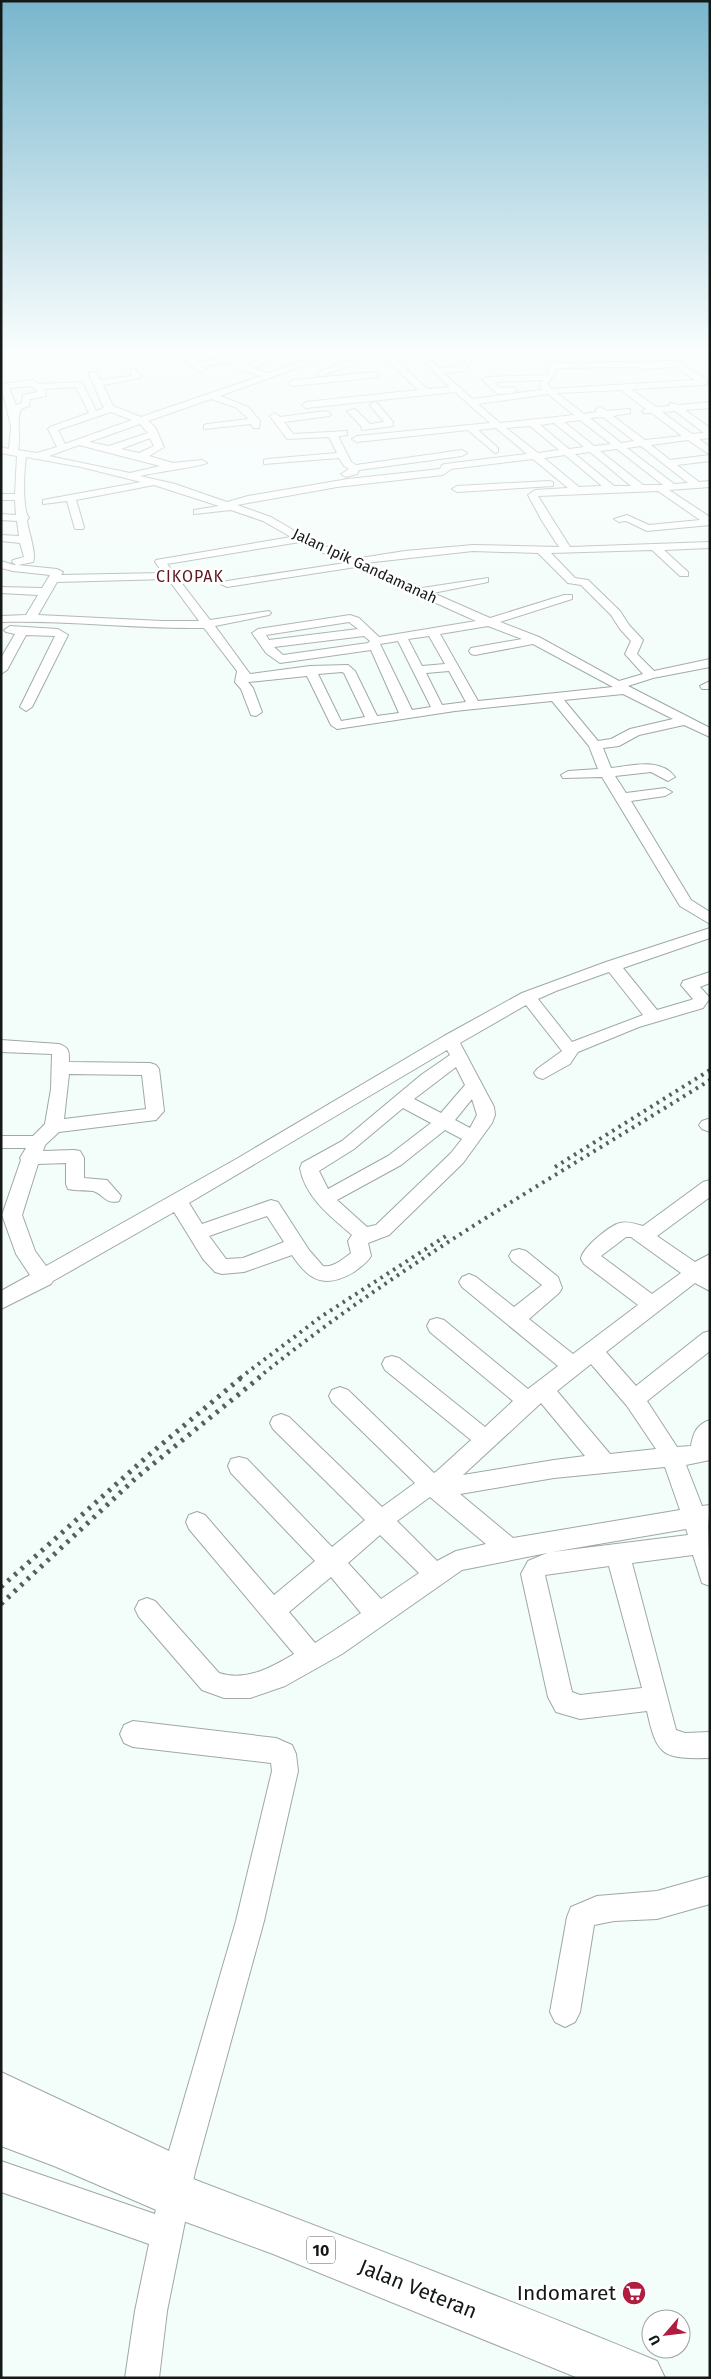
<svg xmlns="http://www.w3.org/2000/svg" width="711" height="2379" viewBox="0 0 711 2379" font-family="'Fira Sans',sans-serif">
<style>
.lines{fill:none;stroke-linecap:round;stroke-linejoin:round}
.minor-casing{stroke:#9fa8a5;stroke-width:2}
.highway-casing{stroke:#9fa8a5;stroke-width:2}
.minor{fill:#fff;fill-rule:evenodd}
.highway{fill:#fff;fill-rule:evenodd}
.rail-far1{stroke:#585e5c;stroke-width:4;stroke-dasharray:2.5 5;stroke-linecap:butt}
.rail{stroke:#585e5c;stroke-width:5;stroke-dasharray:3 6;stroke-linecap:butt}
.labels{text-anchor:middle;stroke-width:5;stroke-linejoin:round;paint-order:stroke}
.far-street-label{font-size:15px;fill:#141816;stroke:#fff}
.far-quarter-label{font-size:16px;letter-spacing:1px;fill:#5e1924;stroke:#fff}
.shield{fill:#fff;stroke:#5a5d5c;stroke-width:1}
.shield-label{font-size:16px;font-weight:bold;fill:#141816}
.near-street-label{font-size:21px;fill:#141816;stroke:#fff}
.near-poi-label{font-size:21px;fill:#141816;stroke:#fff;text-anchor:end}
</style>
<rect width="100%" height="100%" fill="#f3fdfa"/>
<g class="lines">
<g class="minor-casing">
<g id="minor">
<path d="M175,354H185L197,362L222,358L218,354H229L246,365L278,354H292L253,368L268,373L322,354H335L220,396L248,407L260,421L259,428H253L251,424L204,429V425L207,424L249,419L235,407L211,399L148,421L155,427L164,447L149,456L173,463L202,460L207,463C203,466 151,473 140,476L175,484L227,502L248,496L348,479L440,469L442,465L445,464L527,454L496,428L478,430L498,448V452L495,453L468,430L357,442L352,439L357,436L490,423L455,392L306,408L302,405L306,402L418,390L382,354H391L427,389L450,387L415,354H424L439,368L457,367L469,354H478L463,371L444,373L472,399L542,390L540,384L543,380L494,382L500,388L513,387L517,390L513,393L498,394L482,380L486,377L547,375L550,366L554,363L678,361L707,380V384L704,385L631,389L656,407L669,406L670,403L679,405L710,402V408L685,410L710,428V438L699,439L710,447V455L688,440L651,445L670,460L710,455V461L677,465L699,482L710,481V487L669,490L710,517V525L647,531L626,521L619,522L614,519L627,515L649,525L700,520L658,491L538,496L570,547L710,542V548L664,550L688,572V576H680L652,550L551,553L575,578L588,580L620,611L629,625L643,640L637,654L654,671L710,659V667L653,678L628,686L710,728V737L684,725L639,735L619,746L603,748L611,768C632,766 660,757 675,777L668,781L651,772L615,776L626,793L665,788L672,792L665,796L631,801L691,900L710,912V924L680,906L602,777L563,778L561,775L568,771L598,769L589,746L552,701L455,711L337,729L331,725L307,676L248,682L253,688L262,712L256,716L251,715L241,689L235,682L237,671L204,628C136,629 69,620 1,622V616L26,615L38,595L1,593V587L42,588L50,575L13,571L1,568V561L14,565H16L12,562L13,560L24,557L20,543L1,541V535L19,536L17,521L1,520V514L16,515L15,500H1V494H15L17,456L1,453V447L9,449L11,426L1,384L33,380L39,384L82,382L96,411L104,408L89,374L90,372H96L100,380L131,376L130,371L134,368L141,376L140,378L103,385L113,406L141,417L260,376L242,370L229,362L202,366L206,370L199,372ZM638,367L642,369L676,367L695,380L551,389L548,384L557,368ZM31,386L38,392L23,395L22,403L16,405L9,388ZM76,387L89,413L50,427L48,429L57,447L37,453L18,450C21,437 16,420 21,409L29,406L30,399L46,396L45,389ZM621,390L646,409L642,411L644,413H652L682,436L645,440L613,416L630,413V409L607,411L600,407L595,410L597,412L584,414L557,393ZM548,394L574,415L500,423L478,404ZM675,411L704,433L692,434L662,412ZM111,412L132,420L65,444L58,430ZM603,417L634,441L621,443L590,418ZM580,420L611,444L594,446L564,422ZM554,423L584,447L569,449L540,425ZM140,424L148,433L109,446L89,442ZM530,426L559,450L538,453L506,428ZM150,438L154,446L139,453L121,449ZM79,445L160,466L130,473L49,456ZM641,446L688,483L674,484L627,448ZM617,449L663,485H643L600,451ZM590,452L631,486H614L575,454ZM565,455L602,486L579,487L544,458ZM26,457L81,467L141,482L43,500V504L67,501L75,529H83L84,527L76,500L154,485L219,506L194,510V514L231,510L263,521L291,537L156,560L155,562L163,573L61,575L63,572L57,569L18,565L33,562C37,554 28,531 27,520L29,518C22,509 24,470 26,457ZM533,459L568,488L535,490L528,495L542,521L559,547L473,545L405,551L354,559L305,537L271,517L237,505L337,487L443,475L451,469ZM300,542L345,563L227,581L221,584L227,587L356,567L476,621L379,637L359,618L350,615L258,629L252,633L266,653L280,663L371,650L399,713L377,716L355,671L348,665L310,666L250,674L215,626L269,615L271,613L269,611L210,620L167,564ZM473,551L538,553L568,583L581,585L611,615L620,629L631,641L625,654L643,674L619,681L539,637L500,622L572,599V595H564L490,618L433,593L488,582V578L422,588L365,563ZM168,579L199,621H162L38,615L57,582ZM349,622L358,629L269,640L266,635ZM488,626L522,639L471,648L469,651L471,654L475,655L533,644L613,687L478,701L440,634ZM364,636L370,641L368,643L283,655L274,647ZM429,636L445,664L422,666L408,639ZM398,641L431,707L412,710L380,644ZM449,671L466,702L442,705L426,673ZM342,672L344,673L365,717L341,721L318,674ZM623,694L673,719L630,729L611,739L598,741L564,700Z"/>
<path d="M359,357L363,360L362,362L320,376L316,373Z"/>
<path d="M375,372L379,375L378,377L293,386L289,383L293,380Z"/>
<path d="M374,402L377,403L393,422V426L362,430L361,426L347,411L355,409L370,424L384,422L370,405Z"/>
<path d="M326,411L331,414L329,416L284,422L293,434L347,431V435L338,436L351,462L356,465L462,450L467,453L462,456L359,470L357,474L346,477L341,474L349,469L344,466L339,458L264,464V460L267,459L337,453L329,437L287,439L270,416L275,413L280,417Z"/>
<path d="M549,481L553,482V486L457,492L452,489L457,486Z"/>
<path d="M10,626L58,629L68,635L32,707L26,711L20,707L55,636L26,635L7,670L1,674V658L15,634L6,632L4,630Z"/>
<path d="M710,681V689H702L700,686Z"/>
<path d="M710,928V938L623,968L657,1010L691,1000L693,999L681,985L683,981L710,972V983L700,987L710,998L703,1008L639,1027L578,1052L570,1064L543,1079L537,1077L534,1073L537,1069L562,1051L526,1005L460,1043L494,1107L495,1115L492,1123L463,1163L389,1235L368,1243L371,1256C367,1263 360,1267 354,1272C325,1289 309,1281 292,1255L244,1272L222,1274L215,1272L203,1259L174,1212L53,1281L51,1284L1,1309V1291L30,1275L16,1254L2,1215L21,1160L20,1158L26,1148H1V1136H33L45,1124L51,1089L52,1054L1,1052V1040L59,1044C70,1048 69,1052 69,1062L150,1063L156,1065L159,1069L164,1111L156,1120L59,1132L45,1145L43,1151L74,1150L80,1151L84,1158V1178L107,1180L121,1196L119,1201C105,1205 104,1194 93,1191C85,1190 77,1191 68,1189L66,1184V1163L38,1164L22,1215L35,1251L46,1266L238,1158L444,1036L522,993L606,962ZM609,972L643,1015L572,1042L538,999L556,991ZM447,1050L450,1055L421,1075L342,1141L302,1163L300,1168C305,1197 331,1217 352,1235L348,1241L351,1253C343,1259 333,1268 323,1266L309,1250L278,1202L271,1200L202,1224L189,1203ZM456,1067L465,1085L441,1113L414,1099ZM69,1074L142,1075L146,1109L64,1119ZM472,1099L477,1115L470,1128L455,1120ZM403,1108L431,1123L388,1156L328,1189L319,1171L354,1149ZM445,1130L462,1139L451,1153L376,1225L367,1227L337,1200L401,1165ZM267,1216L284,1242L243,1258L226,1259L209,1236Z"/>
<path d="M708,1119H710V1132L702,1129L699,1125L702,1121Z"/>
<path d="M710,1180V1197L657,1236L695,1262L710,1254V1291L695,1283L606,1352L636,1386L703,1333L710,1331V1351L647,1401L677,1447L691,1446C693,1433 697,1424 710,1420V1460L686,1465L702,1506L710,1505L708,1525L710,1586L702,1583L693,1555L632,1563L676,1730L685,1733L710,1732V1758C663,1759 657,1757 647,1711L580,1719L556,1712L548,1697L521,1574L528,1561L547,1553L462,1570L342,1654L285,1686L250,1698H224L202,1690L139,1617L135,1609L139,1601L147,1598L155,1601L219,1673C246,1682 272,1667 294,1654L189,1529L186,1522L189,1515L197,1512L205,1515L274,1595L315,1561L231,1473L228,1466L231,1459L239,1457L247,1459L332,1547L365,1520L273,1429L270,1423L273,1417L281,1414L289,1417L382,1507L415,1483L332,1402L329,1396L332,1390L340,1387L348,1390L434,1473L437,1471L471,1440L385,1370L382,1364L385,1358L392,1356L399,1358L485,1427L513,1401L430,1332L427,1326L430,1320L437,1318L444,1320L528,1389L558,1366L462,1287L459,1282L462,1277L469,1274L476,1277L514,1307L542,1285L512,1261L509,1256L512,1251L519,1249L526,1251L558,1277L562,1288L559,1293L529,1319L573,1354L638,1305L584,1264L581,1259C581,1249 610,1225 620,1223C627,1221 636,1224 643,1226L703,1182ZM626,1237H631L681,1273L652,1294L601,1256ZM591,1364L627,1406L656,1449L610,1454L557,1391ZM541,1403L585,1456L554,1460L463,1475ZM665,1467L680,1510L513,1538L460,1494L554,1478ZM430,1497L486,1544L456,1551L437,1561L397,1521ZM686,1529L688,1535L552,1552ZM380,1535L419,1573L381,1599L348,1563ZM609,1566L642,1688L580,1695L572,1692L545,1575ZM331,1577L361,1613L315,1643L289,1612Z"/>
<path d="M133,1721L276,1738L292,1745L296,1754L298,1771L264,1921L195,2172L167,2311L159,2378H125L135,2311L149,2244L1,2192V2161L155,2214L162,2180L1,2103V2072L169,2151L236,1921L272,1771L271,1763L133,1747L124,1743L120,1734L124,1725Z"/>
<path d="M710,1876V1904L657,1919L614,1921L594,1925L580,2012L575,2022L565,2027L555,2022L550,2012L567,1917L571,1907L597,1896L657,1891Z"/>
</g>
</g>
<g class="highway-casing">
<path id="highway" d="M1,2102C62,2123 120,2151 180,2174C339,2235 499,2295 657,2361L665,2378H578L273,2254L175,2218L54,2166L1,2146Z"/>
</g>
<use href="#minor" class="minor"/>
<use href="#highway" class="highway"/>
<g class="rail-far1">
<path d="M555,1167L710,1070"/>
<path d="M240,1378L322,1316L449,1234"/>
<path d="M258,1378C397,1265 558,1175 710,1080"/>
</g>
<g class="rail">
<path d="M1,1587L150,1454L242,1377"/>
<path d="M1,1604L136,1478L260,1377"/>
</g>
</g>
<linearGradient id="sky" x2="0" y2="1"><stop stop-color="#78b6cd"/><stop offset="0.51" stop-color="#fafefd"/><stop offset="1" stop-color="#fafefd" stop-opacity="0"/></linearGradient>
<rect width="711" height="688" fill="url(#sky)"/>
<defs>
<g id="supermarket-disc" transform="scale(1.25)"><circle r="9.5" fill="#b01d40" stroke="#fff"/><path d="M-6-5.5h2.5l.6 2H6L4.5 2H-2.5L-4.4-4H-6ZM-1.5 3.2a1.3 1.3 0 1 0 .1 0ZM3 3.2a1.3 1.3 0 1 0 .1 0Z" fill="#fff"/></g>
</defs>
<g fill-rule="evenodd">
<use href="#supermarket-disc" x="634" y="2293"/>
</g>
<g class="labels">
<g class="far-street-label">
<text transform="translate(365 566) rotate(25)" y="5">Jalan Ipik Gandamanah</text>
</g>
<g class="far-quarter-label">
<text x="190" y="582">CIKOPAK</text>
</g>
<rect class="shield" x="307" y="2236.5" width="28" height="27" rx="4"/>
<g class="shield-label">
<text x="321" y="2256">10</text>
</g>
<g class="near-street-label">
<text transform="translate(418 2289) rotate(22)" y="7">Jalan Veteran</text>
</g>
<g class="near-poi-label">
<text x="616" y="2300">Indomaret</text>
</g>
</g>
<rect width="711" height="2379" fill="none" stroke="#141816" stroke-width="5"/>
<g transform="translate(666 2334) rotate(242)"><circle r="24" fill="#ffffff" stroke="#a1a3a2"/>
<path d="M0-4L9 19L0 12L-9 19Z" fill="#b01d40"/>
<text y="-8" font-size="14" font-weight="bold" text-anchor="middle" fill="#141816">U</text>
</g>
</svg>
